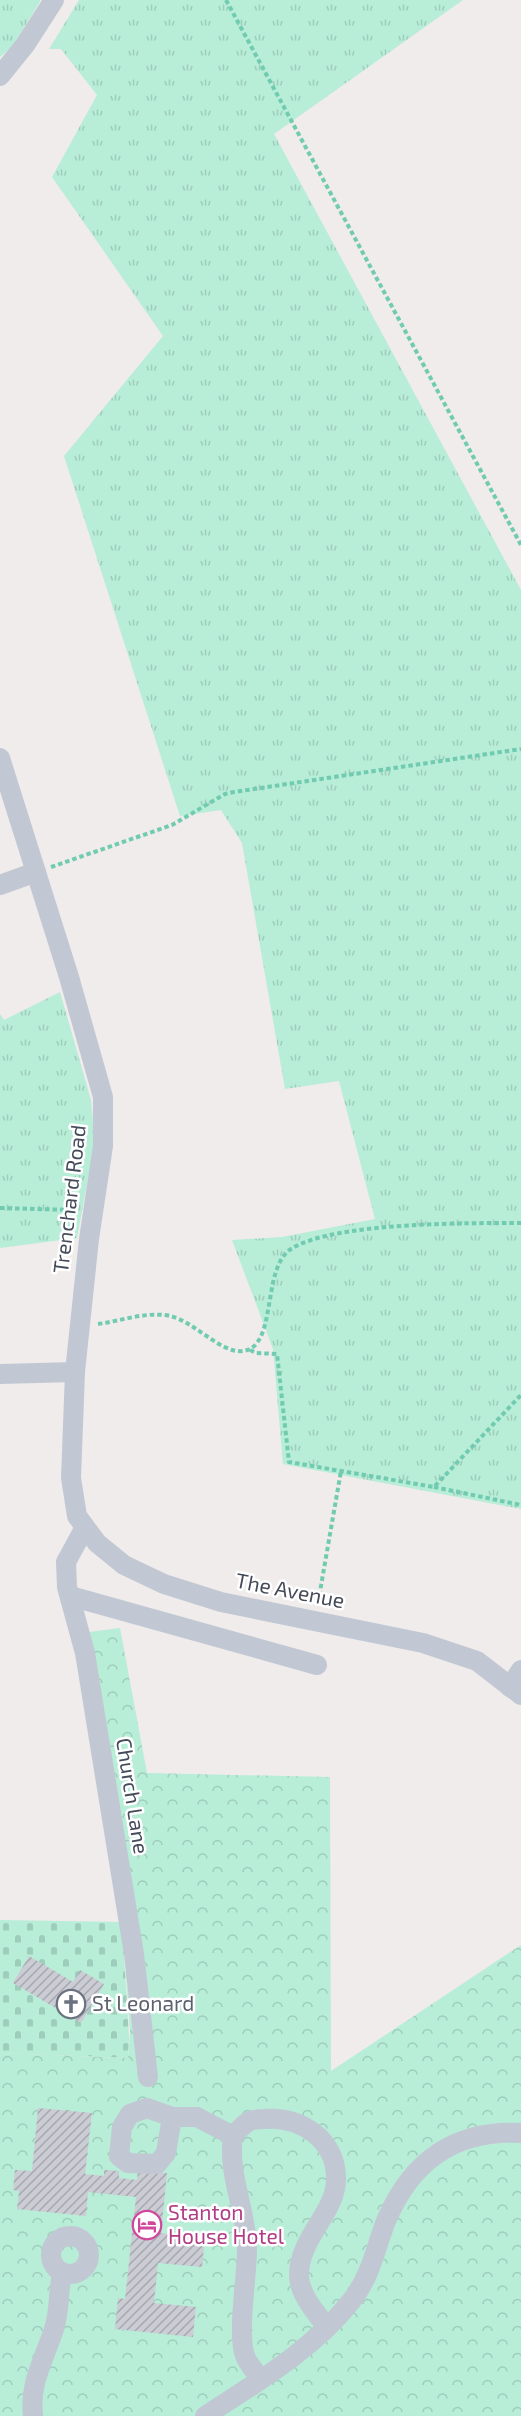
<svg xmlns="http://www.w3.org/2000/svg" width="521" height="2416" viewBox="0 0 521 2416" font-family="'Exo 2',sans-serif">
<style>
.grass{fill:url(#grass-tufts)}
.cemetery{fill:url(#cemetery-stones)}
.park{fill:url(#park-crowns)}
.building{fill:url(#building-hatch)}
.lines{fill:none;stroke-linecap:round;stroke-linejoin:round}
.path{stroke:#71cbb0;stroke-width:4;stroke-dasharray:4.5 3;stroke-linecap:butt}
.minor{stroke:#c2c8d3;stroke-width:20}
.labels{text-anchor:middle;stroke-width:5;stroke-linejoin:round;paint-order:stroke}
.street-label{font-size:21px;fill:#444b59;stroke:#fff}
.worship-label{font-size:21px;fill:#5b616d;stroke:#fff;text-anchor:start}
.hotel-label{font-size:21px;fill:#b23c85;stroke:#fff;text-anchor:start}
</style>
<defs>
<pattern id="grass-tufts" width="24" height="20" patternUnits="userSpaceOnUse" patternTransform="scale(1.5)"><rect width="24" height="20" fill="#b8edd7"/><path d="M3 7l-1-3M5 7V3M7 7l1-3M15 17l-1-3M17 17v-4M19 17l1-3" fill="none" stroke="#9fcdbb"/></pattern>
<pattern id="cemetery-stones" width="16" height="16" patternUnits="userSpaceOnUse" patternTransform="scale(1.5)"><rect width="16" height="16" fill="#b8edd7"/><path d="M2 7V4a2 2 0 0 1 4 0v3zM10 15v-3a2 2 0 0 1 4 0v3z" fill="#9fcdbb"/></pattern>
<pattern id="park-crowns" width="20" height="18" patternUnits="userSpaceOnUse" patternTransform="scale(1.5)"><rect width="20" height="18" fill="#b8edd7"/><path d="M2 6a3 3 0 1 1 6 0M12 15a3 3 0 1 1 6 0" fill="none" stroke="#9fcdbb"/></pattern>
<pattern id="building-hatch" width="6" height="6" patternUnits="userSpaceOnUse" patternTransform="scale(1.5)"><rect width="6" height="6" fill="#cbccd4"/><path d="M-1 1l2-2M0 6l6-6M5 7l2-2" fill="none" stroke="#a6a8af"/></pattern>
</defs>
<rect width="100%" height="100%" fill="#efeceb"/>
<g class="grass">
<path d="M0,0H41L12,47L0,57Z"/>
<path d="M79,0H463L274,134L521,590V1509L283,1464L273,1349L232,1240L282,1237L375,1219L339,1081L285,1089L242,843L221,810L180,816L64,456L163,336L52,177L97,95L61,49H49Z"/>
<path d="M60,992L91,1100L95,1141L77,1238L0,1248V1014L4,1020Z"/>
</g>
<path class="cemetery" d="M0,1920L122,1922L129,2037L128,2058L0,2053Z"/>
<path class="park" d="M120,1628L147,1773L330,1777L331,2071L521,1945V2416H0V2053L128,2058L130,2031L122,1922L74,1634Z"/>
<g class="building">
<path d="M29,1956L73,1982L80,1970L104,1984L81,2023L13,1983Z"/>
<path d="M38,2108L92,2113L85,2174L104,2176V2170L119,2171V2178L137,2180L138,2170L167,2173L161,2233L205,2238L202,2267L158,2263L154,2303L196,2307L193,2337L115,2329L118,2298L125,2299L136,2197L88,2192L86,2216L17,2209L19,2191L13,2190L15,2170L32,2171Z"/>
</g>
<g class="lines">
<g class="path">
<path d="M226,0L521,545"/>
<path d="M51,867L172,825L225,794L234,792L521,749"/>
<path d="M0,1208L74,1210"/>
<path d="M98,1324C121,1321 147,1311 170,1316C194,1321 221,1354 243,1351C278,1347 261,1268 291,1249C333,1222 468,1223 521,1223"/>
<path d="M250,1350L256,1353L277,1354L289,1462L434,1487L521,1395"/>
<path d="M434,1487L521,1505"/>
<path d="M318,1603L341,1471"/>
</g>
<g class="minor">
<path d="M0,76L25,45L54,0"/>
<path d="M0,758L69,977L103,1097V1146L89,1239L75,1372L71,1478L77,1516L97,1543L124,1565L164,1584L221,1602L423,1643L477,1661L521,1695"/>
<path d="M0,885L36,872"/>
<path d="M0,1374L75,1372"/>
<path d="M84,1529L66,1562L67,1587L85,1653L134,1954L148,2077"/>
<path d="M70,1596L317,1665"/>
<path d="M510,1687L521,1670"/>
<path d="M172,2117L166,2153L157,2164L128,2163L119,2156L122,2127L130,2114L147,2108L172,2117H197L233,2136"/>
<circle cx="70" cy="2255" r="19"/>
<path d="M260,2379C256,2372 248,2364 245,2356C237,2333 247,2276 247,2250C247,2211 227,2174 233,2136C238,2131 244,2123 250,2121C254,2119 260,2119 264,2119C300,2116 336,2139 336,2178C337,2212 299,2237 299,2275C299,2294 316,2313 327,2327"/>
<path d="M33,2416C29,2383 44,2360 54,2329C60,2311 58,2292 62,2273"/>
<path d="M205,2416C257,2382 313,2350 352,2300C371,2276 375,2249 386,2221C411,2161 456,2129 521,2133"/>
</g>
</g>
<defs>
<g id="church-ring" transform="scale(1.5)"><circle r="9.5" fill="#fff" stroke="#6b7280" stroke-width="1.5"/><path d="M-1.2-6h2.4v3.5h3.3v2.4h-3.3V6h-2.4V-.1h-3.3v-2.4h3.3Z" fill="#6b7280"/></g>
<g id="hotel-ring" transform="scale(1.5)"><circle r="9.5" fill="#fff" stroke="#d1479c" stroke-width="1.5"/><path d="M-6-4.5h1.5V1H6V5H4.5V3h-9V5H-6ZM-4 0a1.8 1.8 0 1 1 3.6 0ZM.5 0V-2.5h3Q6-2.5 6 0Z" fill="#d1479c"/></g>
</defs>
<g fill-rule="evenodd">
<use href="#church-ring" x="71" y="2004"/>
<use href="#hotel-ring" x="147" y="2225"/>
</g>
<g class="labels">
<g class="street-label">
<text transform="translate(70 1199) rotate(-83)" y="7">Trenchard Road</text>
<text transform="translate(290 1591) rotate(11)" y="7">The Avenue</text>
<text transform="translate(132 1796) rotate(81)" y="7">Church Lane</text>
</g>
<g class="worship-label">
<text x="92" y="2011">St Leonard</text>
</g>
<g class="hotel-label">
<text x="168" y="2220">Stanton<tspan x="168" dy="24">House Hotel</tspan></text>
</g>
</g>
</svg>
